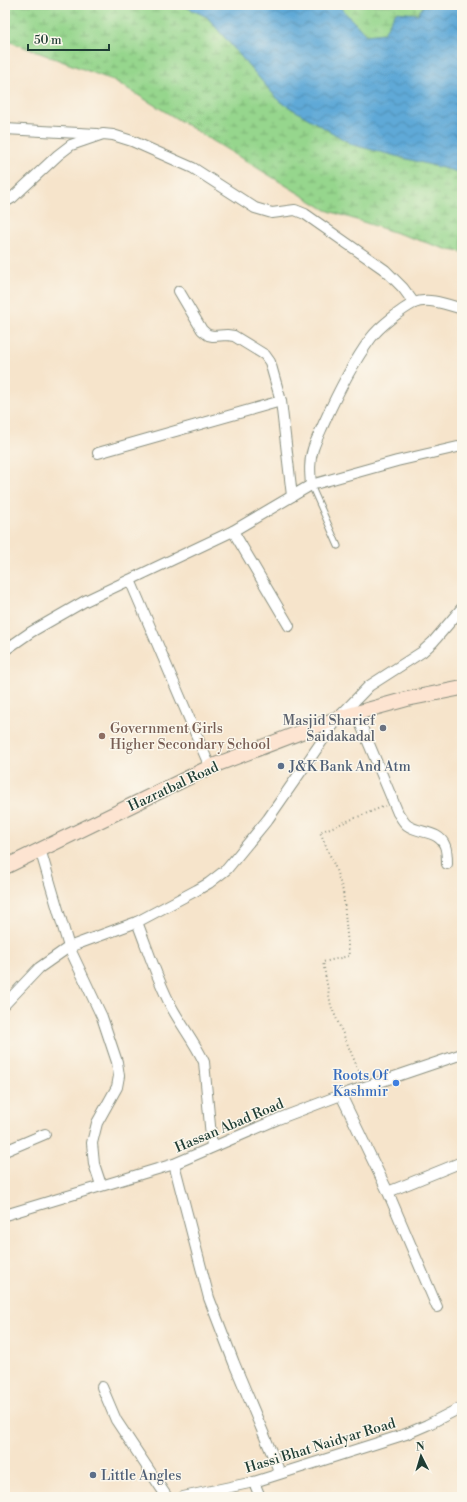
<svg xmlns="http://www.w3.org/2000/svg" width="467" height="1502" viewBox="0 0 467 1502" font-family="'Libre Bodoni',serif">
<style>
.wetland{fill:url(#wetland-marsh);stroke:#5a8a60}
.water{fill:url(#water-waves);stroke:#3f7386}
.lines{fill:none;stroke-linecap:round;stroke-linejoin:round}
.service-casing{stroke:#8a9080;stroke-width:7}
.minor-casing{stroke:#8a9080;stroke-width:12}
.secondary-casing{stroke:#8a9080;stroke-width:16}
.path{stroke:#8a9080;stroke-width:2;stroke-dasharray:1 3;stroke-linecap:butt}
.service{stroke:#fff;stroke-width:5}
.minor{stroke:#fff;stroke-width:10}
.secondary{stroke:#fde4d1;stroke-width:14}
.worship-dot{fill:#6b7280;stroke:#fbf7ec;stroke-width:1.5}
.education-dot{fill:#8d6e63;stroke:#fbf7ec;stroke-width:1.5}
.service-dot{fill:#5c6f8a;stroke:#fbf7ec;stroke-width:1.5}
.shop-dot{fill:#3f7fe0;stroke:#fbf7ec;stroke-width:1.5}
.labels{text-anchor:middle;stroke-width:3;stroke-linejoin:round;paint-order:stroke}
.worship-label{font-size:14px;fill:#5b616d;stroke:#fbf7ec;text-anchor:end}
.education-label{font-size:14px;fill:#785e54;stroke:#fbf7ec;text-anchor:start}
.service-label{font-size:14px;fill:#4e5e75;stroke:#fbf7ec;text-anchor:start}
.street-label{font-size:14px;fill:#1f3d34;stroke:#fbf7ec}
.shop-label{font-size:14px;fill:#366cbe;stroke:#fbf7ec;text-anchor:end}
</style>
<defs>
<pattern id="wetland-marsh" width="20" height="14" patternUnits="userSpaceOnUse"><rect width="20" height="14" fill="#96d68d"/><path d="M1 5h8M5 5V1M11 12h8M15 12V8" fill="none" stroke="#7aaf74"/></pattern>
<pattern id="water-waves" width="16" height="10" patternUnits="userSpaceOnUse"><rect width="16" height="10" fill="#5fa9d7"/><path d="M0 5q4-4 8 0t8 0" fill="none" stroke="#4e8baf"/></pattern>
</defs>
<rect width="100%" height="100%" fill="#fbf7ec"/>
<filter id="ink" filterUnits="userSpaceOnUse"><feTurbulence type="fractalNoise" baseFrequency=".025" numOctaves="2"/><feDisplacementMap in="SourceGraphic" scale="8" xChannelSelector="R" yChannelSelector="G"/><feConvolveMatrix kernelMatrix="1 2 1 2 8 2 1 2 1" color-interpolation-filters="sRGB"/></filter>
<filter id="wash" filterUnits="userSpaceOnUse"><feTurbulence type="fractalNoise" baseFrequency=".012" numOctaves="4" result="noise"/><feDisplacementMap in="SourceGraphic" scale="16" xChannelSelector="R" yChannelSelector="G"/><feGaussianBlur stdDeviation="0.9" result="paint"/><feColorMatrix in="noise" values="0 0 0 0 0 0 0 0 0 0 0 0 0 0 0 0 0 1.4 0 .05"/><feComposite in="paint" operator="in"/></filter>
<g filter="url(#wash)">
<rect width="100%" height="100%" fill="#f6e4cb"/>
<path class="wetland" d="M5,5H462V252L449,250L326,210L115,81L5,40Z"/>
<path class="water" d="M182,5H338L366,35L384,33L396,12L418,14L424,5H462V173L353,145L279,101L207,17Z"/>
</g>
<g filter="url(#ink)">
<g class="lines">
<g class="service-casing">
<path id="service" d="M311,485L338,546"/>
</g>
<g class="minor-casing">
<g id="minor">
<path d="M5,129L97,134"/>
<path d="M5,202L12,198L58,155L71,145L103,134L113,135L132,141L193,168L255,208L272,213L295,210L305,214L385,270L403,288L414,303"/>
<path d="M179,291L202,330L208,335L213,336L227,335L234,336L265,355L270,362L281,401L292,496"/>
<path d="M98,453L281,401"/>
<path d="M311,485C310,473 309,461 313,449C316,440 320,432 324,423C337,394 352,364 371,338C379,327 402,309 414,303C429,297 448,305 462,309"/>
<path d="M233,531L289,626"/>
<path d="M130,580L210,767"/>
<path d="M5,650L31,632L85,601L233,531L311,485L397,461L462,446"/>
<path d="M356,713L398,813C401,817 403,822 407,825C419,834 439,830 445,846C447,851 447,859 447,864"/>
<path d="M40,849L69,947L102,1017L117,1062L119,1076L117,1087L97,1123L92,1143L94,1164L101,1185"/>
<path d="M137,922C148,950 157,979 171,1006C181,1025 195,1042 204,1062L212,1147"/>
<path d="M5,1004L39,968L69,947L137,922L197,890L209,883L227,869L268,819L338,718L369,686L422,652L433,642L462,608"/>
<path d="M341,1095L388,1192L437,1307"/>
<path d="M5,1151L45,1134"/>
<path d="M174,1164L209,1298L234,1363L280,1473"/>
<path d="M388,1192L462,1162"/>
<path d="M5,1215L174,1164L278,1119L341,1095L462,1054"/>
<path d="M102,1387L116,1420L167,1497"/>
<path d="M254,1482L260,1497"/>
<path d="M183,1497L254,1482L406,1434L427,1425L462,1407"/>
</g>
</g>
<g class="secondary-casing">
<path id="secondary" d="M5,867L210,767L338,718L407,699L462,688"/>
</g>
<path class="path" d="M362,1078L331,1006L323,962L349,956L343,891L335,867L320,832L385,806"/>
<use href="#service" class="service"/>
<use href="#minor" class="minor"/>
<use href="#secondary" class="secondary"/>
</g>
</g>
<circle class="worship-dot" cx="383" cy="728" r="4"/>
<circle class="education-dot" cx="102" cy="736" r="4"/>
<g class="service-dot">
<circle cx="281" cy="766" r="4"/>
<circle cx="93" cy="1475" r="4"/>
</g>
<circle class="shop-dot" cx="396" cy="1083" r="4"/>
<g class="labels">
<g class="worship-label">
<text x="375" y="725">Masjid Sharief<tspan x="375" dy="16">Saidakadal</tspan></text>
</g>
<g class="education-label">
<text x="110" y="733">Government Girls<tspan x="110" dy="16">Higher Secondary School</tspan></text>
</g>
<g class="service-label">
<text x="289" y="771">J&amp;K Bank And Atm</text>
<text x="101" y="1480">Little Angles</text>
</g>
<g class="street-label">
<text transform="translate(173 786) rotate(-25)" y="5">Hazratbal Road</text>
<text transform="translate(229 1125) rotate(-23)" y="5">Hassan Abad Road</text>
<text transform="translate(320 1445) rotate(-17)" y="5">Hassi Bhat Naidyar Road</text>
</g>
<g class="shop-label">
<text x="388" y="1080">Roots Of<tspan x="388" dy="16">Kashmir</tspan></text>
</g>
</g>
<rect width="467" height="1502" fill="none" stroke="#fbf7ec" stroke-width="20"/>
<g transform="translate(421 1456) rotate(355)" stroke="#fbf7ec" stroke-width="3" paint-order="stroke">
<path d="M0-3L7 15L0 10L-7 15Z" fill="#1f3d34"/>
<text y="-6" font-size="11" font-weight="bold" text-anchor="middle" fill="#1f3d34">N</text>
</g>
<path d="M28 44v6h81v-6" fill="none" stroke="#1f3d34" stroke-width="2"/>
<text x="34" y="44" font-size="12" fill="#1f3d34" stroke="#fbf7ec" stroke-width="3" paint-order="stroke">50 m</text>
</svg>
